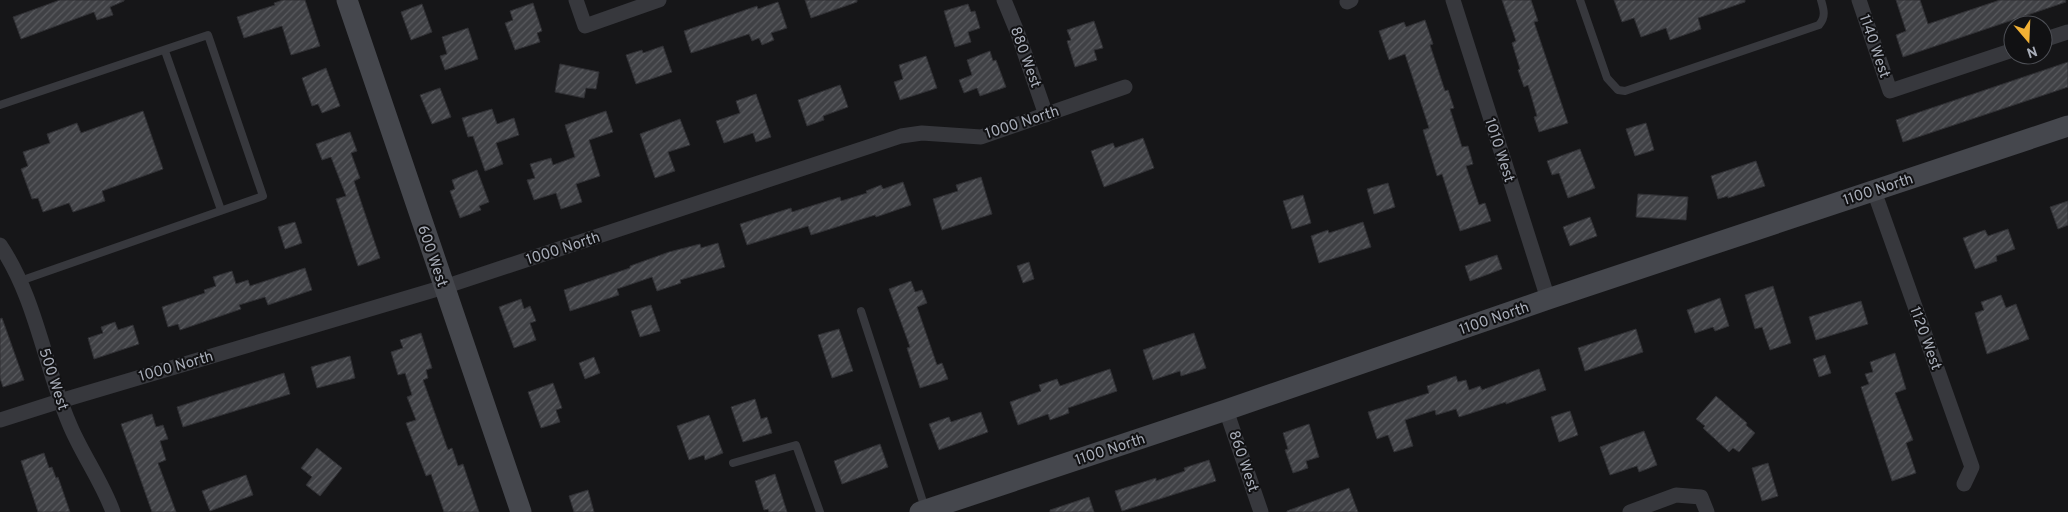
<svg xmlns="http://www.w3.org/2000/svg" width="2068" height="512" viewBox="0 0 2068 512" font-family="Overpass,sans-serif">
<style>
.building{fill:url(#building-hatch);stroke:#303034}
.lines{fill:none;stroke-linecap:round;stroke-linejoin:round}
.lane{stroke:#37383d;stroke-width:8}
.street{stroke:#37383d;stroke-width:15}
.secondary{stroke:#45474d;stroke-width:21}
.labels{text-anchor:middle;stroke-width:4;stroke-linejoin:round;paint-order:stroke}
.street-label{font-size:15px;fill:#a8adb8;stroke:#111113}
</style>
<defs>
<pattern id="building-hatch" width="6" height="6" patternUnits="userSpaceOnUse" patternTransform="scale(1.25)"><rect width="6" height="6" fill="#404145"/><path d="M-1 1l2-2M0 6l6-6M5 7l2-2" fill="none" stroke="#595a5e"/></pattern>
</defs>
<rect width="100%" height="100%" fill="#161618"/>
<g class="building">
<path d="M60,0H124V1L110,7L113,15L97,20L94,12L21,39L13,17Z"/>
<path d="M283,0H305L320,46L291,55L282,26L244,38L237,17L275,5L274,3Z"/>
<path d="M805,0H857V2L811,18Z"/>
<path d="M1502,0H1531L1538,21L1534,22L1568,123L1539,132L1534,117L1537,116L1528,85L1524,87L1518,70L1520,69L1512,43L1516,41Z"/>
<path d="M1614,0H1745V2L1698,18L1701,29L1670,40L1666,28L1641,37L1634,18L1622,22Z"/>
<path d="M1896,0H1920L1928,24L2000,0H2065L2066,2L1903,57L1896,35L1906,31Z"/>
<path d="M778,2L787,28L771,33L774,40L762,45L759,38L752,41L749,34L691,53L684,31L757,6L758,9Z"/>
<path d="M533,3L542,31L537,33L540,42L515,50L505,23L513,20L510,11Z"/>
<path d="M422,4L432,32L411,40L401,12Z"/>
<path d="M968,4L971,12L975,11L980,28L968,32L971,42L955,47L944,11Z"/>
<path d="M1425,20L1433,44L1430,45L1445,91L1448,90L1454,108L1450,109L1462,147L1468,146L1473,164L1466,166L1479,205L1485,203L1491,221L1460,231L1442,174L1437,176L1423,130L1429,128L1405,54L1389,60L1379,31L1404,22L1406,27Z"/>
<path d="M1094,21L1103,48L1094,50L1097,60L1075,67L1067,41L1071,40L1067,30Z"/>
<path d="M468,28L478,59L445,70L440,56L447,54L442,37Z"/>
<path d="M663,46L672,72L636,84L626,55L642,50L643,53Z"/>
<path d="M990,51L993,61L996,60L1006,87L980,96L977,88L964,93L959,80L972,75L967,60Z"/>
<path d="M926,56L937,88L900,100L894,82L903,79L899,65Z"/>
<path d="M2068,62V87L1903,142L1896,120Z"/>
<path d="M560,64L599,72L596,89L586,88L584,98L555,92Z"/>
<path d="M326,68L340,106L322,113L318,104L312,106L302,78Z"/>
<path d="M840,85L848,107L823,116L824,120L807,126L798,100Z"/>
<path d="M440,88L451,117L432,124L420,95Z"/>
<path d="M756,94L771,137L756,142L753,133L724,143L716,121L740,113L736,101Z"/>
<path d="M492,109L497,124L514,118L519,135L496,143L503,164L485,171L473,136L468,137L462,118Z"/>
<path d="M143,111L163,169L102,191L105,201L73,212L69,203L43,212L38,198L32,199L21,169L28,166L23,152L50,143L47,134L77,123L81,133Z"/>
<path d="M606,111L613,132L589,140L600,176L576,184L582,202L561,209L556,193L534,200L527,180L535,178L530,164L551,158L553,165L575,157L565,125Z"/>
<path d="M680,119L690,145L668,152L675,171L655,178L640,134Z"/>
<path d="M1646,123L1654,150L1635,156L1626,129Z"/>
<path d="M350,132L357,151L351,153L360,178L354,181L380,258L358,266L336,199L346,196L331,157L322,160L316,144Z"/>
<path d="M1143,138L1154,168L1104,187L1091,151L1113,143L1115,148Z"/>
<path d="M1580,149L1595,188L1568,198L1559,173L1552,175L1547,161Z"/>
<path d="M1756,161L1765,186L1728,198V196L1718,199L1711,176Z"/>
<path d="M477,170L489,202L479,206L481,210L460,218L450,191L455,189L452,180Z"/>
<path d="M981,177L992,214L942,230L933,199L958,191L956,185Z"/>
<path d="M903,182L911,205L876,217L875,215L811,235L808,226L747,245L740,224L791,208L792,212L840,197L841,201L867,193L866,191L881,185L883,189Z"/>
<path d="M1388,183L1395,207L1374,214L1367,189Z"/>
<path d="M1638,194L1688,197L1686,220L1636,217Z"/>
<path d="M1303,195L1311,223L1292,229L1283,201Z"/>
<path d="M2068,201V225L2058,229L2050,207Z"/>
<path d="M1590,217L1597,236L1570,246L1563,227Z"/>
<path d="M295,222L302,243L285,249L278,227Z"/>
<path d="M1363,222L1371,247L1319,263L1311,236L1328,230L1329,233Z"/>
<path d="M2008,229L2015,249L1996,256L1997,261L1975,269L1963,238L1985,230L1988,236Z"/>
<path d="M718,243L725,267L680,280L681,283L657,291L652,277L617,289L619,295L570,311L564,290L630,268V266L669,252L700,244L701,248Z"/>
<path d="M1497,255L1502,269L1470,281L1465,266Z"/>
<path d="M1029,262L1034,279L1023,283L1017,266Z"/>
<path d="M305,268L312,290L268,305L265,297L239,305L241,309L180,330L178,324L168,327L162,307L205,293L204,290L216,286L213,277L232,271L236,284L248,280L250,286Z"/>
<path d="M911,281L915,292L922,290L927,303L917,307L937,365L942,363L948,379L920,388L907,348L910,347L889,289Z"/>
<path d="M1773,286L1791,343L1770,350L1762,327L1755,329L1745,295Z"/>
<path d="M2001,295L2006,308L2016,304L2029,339L1987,354L1975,313L1984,310L1981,302Z"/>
<path d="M1720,298L1729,326L1715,331L1713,327L1695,333L1687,310Z"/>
<path d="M521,299L524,309L530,306L536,321L530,323L536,340L514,348L499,307Z"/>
<path d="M1861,301L1868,324L1816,340L1809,317Z"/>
<path d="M651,305L660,331L640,337L631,311Z"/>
<path d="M2,318L24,380L3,387L0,378V319Z"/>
<path d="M115,322L118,330L133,325L139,344L94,359L88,338L103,333L101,327Z"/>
<path d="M839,329L853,371L832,378L818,335Z"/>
<path d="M1636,329L1643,352L1585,371L1578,348Z"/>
<path d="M421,333L432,368L426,370L428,378L423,380L448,450L452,448L458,466L463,464L479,512H444L431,474L426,476L406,423L416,420L407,397L412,395L405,373L398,375L391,352L403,348L400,340Z"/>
<path d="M1194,333L1206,368L1181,376L1180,371L1153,380L1143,350Z"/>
<path d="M1895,353L1906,389L1895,393L1913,440L1906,443L1916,473L1892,481L1861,387L1869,384L1865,374L1873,372L1870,362Z"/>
<path d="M1825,355L1831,373L1819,377L1813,359Z"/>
<path d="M350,356L355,378L317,388L311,367Z"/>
<path d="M594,357L600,373L585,379L579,363Z"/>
<path d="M1110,369L1117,391L1068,408L1069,413L1050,420L1048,414L1018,425L1010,402L1041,391L1039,385L1057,379L1060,386Z"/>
<path d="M1539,369L1546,390L1506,404V402L1459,417L1456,409L1436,415L1435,410L1405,420L1413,446L1394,452L1388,435L1377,439L1368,412L1429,393L1427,386L1456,376L1458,382L1466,380L1469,390L1480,386L1482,390Z"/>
<path d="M284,373L290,394L183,427L177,407Z"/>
<path d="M553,383L562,408L556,410L560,422L541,428L528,392Z"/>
<path d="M1716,396L1747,423L1746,425L1755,433L1739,452L1733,448L1729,452L1703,428L1705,426L1696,419Z"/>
<path d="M755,399L761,419L767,417L772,433L743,442L731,407Z"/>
<path d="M1570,411L1578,435L1559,442L1551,417Z"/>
<path d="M981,412L988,432L939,450L929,424L949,417L951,422Z"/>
<path d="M152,414L156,427L163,425L168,439L160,441L166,460L158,463L176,512H152L121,424Z"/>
<path d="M709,415L723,453L705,460L704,455L689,460L677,426Z"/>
<path d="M1309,424L1319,457L1306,461L1308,468L1293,473L1285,450L1288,449L1283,433Z"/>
<path d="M1644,431L1657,465L1639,472L1637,466L1610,475L1600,447Z"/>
<path d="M880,444L888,467L842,484L834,461Z"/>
<path d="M317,448L342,468L320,496L306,485L312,477L301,468Z"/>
<path d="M44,453L49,468L52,467L56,478L58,477L70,512H38L21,461Z"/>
<path d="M1209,460L1216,481L1122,511L1115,491L1156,478V481L1185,471L1184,468Z"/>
<path d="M1768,463L1778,496L1762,501L1752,468Z"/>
<path d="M775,474L787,512H769L768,509L764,510L755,481Z"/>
<path d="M246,475L253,495L210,511L202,491Z"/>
<path d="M1349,488L1358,512H1287V511Z"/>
<path d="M588,490L594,512H574L569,496Z"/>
<path d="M1089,497L1094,512H1050V510Z"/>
</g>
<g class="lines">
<g class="lane">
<path d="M1580,0L1607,78L1618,90L1625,91L1819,25C1826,17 1824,10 1821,0"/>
<path d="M165,51L221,210"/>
<path d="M0,105L208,35L263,196L20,281"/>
<path d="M861,311L925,508"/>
<path d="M733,463L796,445L820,512"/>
</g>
<g class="street">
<path d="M576,0L585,26L659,0"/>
<path d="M1004,0L1018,34L1046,115"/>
<path d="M1453,0L1548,299"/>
<path d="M1859,0L1890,91L2013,50"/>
<path d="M1347,2L1351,0"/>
<path d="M2043,40L2068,32"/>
<path d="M1874,191L1972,467L1964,484"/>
<path d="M0,245C36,298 44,364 69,423C81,453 102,481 113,512"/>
<path d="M1226,410L1261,512"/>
<path d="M0,420L60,401L444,287L901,136L922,133L981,137L1125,87"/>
<path d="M1630,512L1676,495L1701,497L1707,512"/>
</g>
<g class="secondary">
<path d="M347,0L521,512"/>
<path d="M920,512L1226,410L1548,299L2068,126"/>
</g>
</g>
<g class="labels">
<g class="street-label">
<text transform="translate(1875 46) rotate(71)" y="5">1140 West</text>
<text transform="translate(1026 57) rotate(70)" y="5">880 West</text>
<text transform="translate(1022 122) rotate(-18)" y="5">1000 North</text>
<text transform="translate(1500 150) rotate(72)" y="5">1010 West</text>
<text transform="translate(1878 189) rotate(-18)" y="5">1100 North</text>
<text transform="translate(563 248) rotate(-18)" y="5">1000 North</text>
<text transform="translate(433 256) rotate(71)" y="5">600 West</text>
<text transform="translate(1494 318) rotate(-19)" y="5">1100 North</text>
<text transform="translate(1926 338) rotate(70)" y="5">1120 West</text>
<text transform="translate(176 366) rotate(-16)" y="5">1000 North</text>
<text transform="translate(54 379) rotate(72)" y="5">500 West</text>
<text transform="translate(1110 449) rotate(-18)" y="5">1100 North</text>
<text transform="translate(1244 461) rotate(71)" y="5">860 West</text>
</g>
</g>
<g transform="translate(2028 40) rotate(161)"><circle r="24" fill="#111113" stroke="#4d4f55"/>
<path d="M0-4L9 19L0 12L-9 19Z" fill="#f2b134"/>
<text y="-8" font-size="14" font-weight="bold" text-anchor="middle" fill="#a8adb8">N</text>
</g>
</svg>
